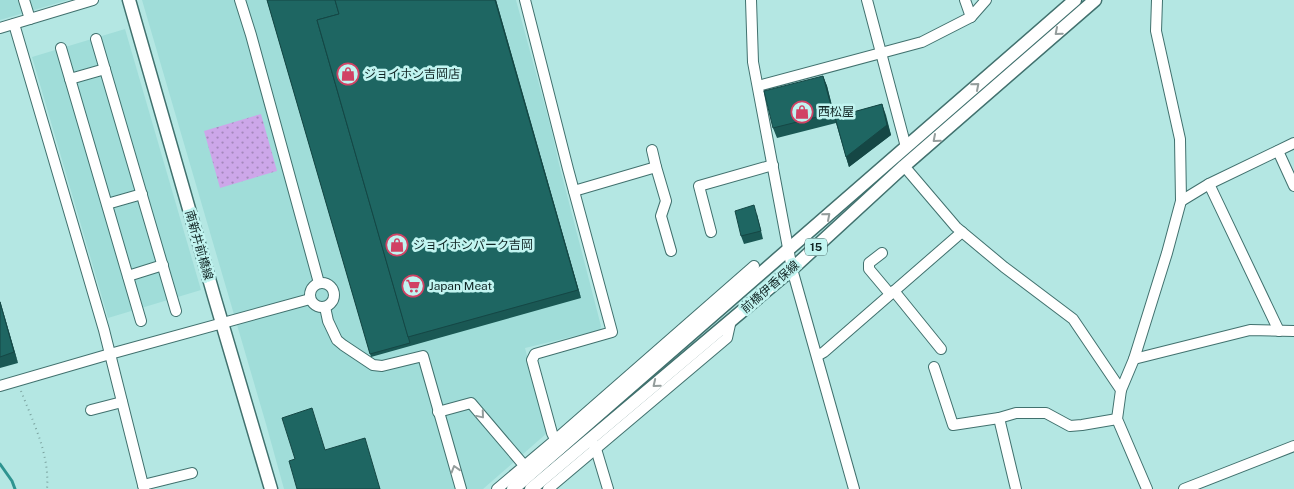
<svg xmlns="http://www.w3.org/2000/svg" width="1294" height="489" viewBox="0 0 1294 489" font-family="'Public Sans','Noto Sans JP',sans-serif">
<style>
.built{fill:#a0ddd9}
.green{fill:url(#green-dots)}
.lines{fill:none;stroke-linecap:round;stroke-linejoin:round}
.stream{stroke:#2e9490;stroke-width:3}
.minor-casing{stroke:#41716e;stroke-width:12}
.major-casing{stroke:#41716e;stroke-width:15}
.path{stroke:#7ca4a1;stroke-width:2;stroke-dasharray:1 4;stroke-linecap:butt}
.minor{stroke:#fff;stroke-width:10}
.major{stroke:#fff;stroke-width:12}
.wall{fill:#1a5854}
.shaded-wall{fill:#154745}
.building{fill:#1e6662;stroke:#154745}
.oneway{stroke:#949d9c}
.labels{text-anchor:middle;stroke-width:5;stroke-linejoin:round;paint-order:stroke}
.shield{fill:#c1f4f0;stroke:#466361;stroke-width:1}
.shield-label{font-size:11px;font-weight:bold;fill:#112524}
.poi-label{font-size:12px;fill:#112524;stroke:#c1f4f0;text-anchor:start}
.street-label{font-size:12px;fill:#112524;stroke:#c1f4f0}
</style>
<defs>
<pattern id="green-dots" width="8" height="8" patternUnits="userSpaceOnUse" patternTransform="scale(1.25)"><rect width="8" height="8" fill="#cda7e9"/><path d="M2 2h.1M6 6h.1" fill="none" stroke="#a588bd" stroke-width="1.8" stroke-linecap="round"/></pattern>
</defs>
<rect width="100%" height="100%" fill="#b4e7e3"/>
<g class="built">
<path d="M0,0H68L0,20Z"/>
<path d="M142,0H516L551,128L559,164L601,326L600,330L525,348L547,433L483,489H284L266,424Z"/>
<path d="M125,29L201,290L108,318L32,57Z"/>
</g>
<path class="green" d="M261,114L277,171L220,188L204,131Z"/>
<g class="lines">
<path class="stream" d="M0,464L12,481L15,489"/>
<g class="minor-casing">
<g id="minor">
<path d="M24,0L30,19"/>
<path d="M240,0L251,35L319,283"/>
<path d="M525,0L568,169L612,332L535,354L532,360L552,433L560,449"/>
<path d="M751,0L753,62L792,269L854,489"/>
<path d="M867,0L906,147"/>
<path d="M965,0L971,17"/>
<path d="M14,24L104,330L144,489"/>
<path d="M0,28L93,0"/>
<path d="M96,39L176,311"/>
<path d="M61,48L141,321"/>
<path d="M70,79L105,69"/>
<path d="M758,86L922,42L971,17L986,0"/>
<path d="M652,150L656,167L666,201L661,216L671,251"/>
<path d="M1278,151L1294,186"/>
<path d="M904,166L956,227L1004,267L1073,319L1121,390L1117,419L1147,489"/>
<path d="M1209,184L1279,331"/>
<path d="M574,191L656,167"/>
<path d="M1181,201L1209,184L1294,143"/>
<path d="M107,204L142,194"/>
<path d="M711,232L699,186L773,165"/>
<path d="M882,253L869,263V269L890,294"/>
<path d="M128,276L163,265"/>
<circle cx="322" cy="295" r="12"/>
<path d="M894,291L941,349"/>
<path d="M325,307L328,321L337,340L343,345L373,365L382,366L423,356L461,489"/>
<path d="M817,356L824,352L962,232"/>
<path d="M1134,359L1250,330L1294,331"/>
<path d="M934,367L953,425L999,418L1016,413H1046L1070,426L1082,425L1117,419"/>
<path d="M0,386L110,354L310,299"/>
<path d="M1121,390L1134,359L1167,253L1181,201L1180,139L1156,31L1157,0"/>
<path d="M91,410L122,402"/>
<path d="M438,412L471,403L528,470"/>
<path d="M999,418L1016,489"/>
<path d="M593,444L596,449L608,489"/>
<path d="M143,485L192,473"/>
<path d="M497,489L555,440L754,266"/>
<path d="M548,489L727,338L731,320"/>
<path d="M1184,489L1294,446"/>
</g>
</g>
<g class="major-casing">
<g id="major">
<path d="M129,0L214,296L271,489"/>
<path d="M513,489L1075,0"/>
<path d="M531,489L792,269L904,166L1095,0"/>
</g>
</g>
<path class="path" d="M21,391C33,422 50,455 47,489"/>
<use href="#minor" class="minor"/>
<use href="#major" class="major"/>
</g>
<g class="wall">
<path d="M267,0H496L581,298L371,357Z"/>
<path d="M823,76L827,86L835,117L882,104L886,115L891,135L849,167L846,157L836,123L777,138L773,128Z"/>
<path d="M757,214L763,239L744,244L741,236Z"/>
<path d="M0,301L18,363L0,368Z"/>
</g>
<g class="shaded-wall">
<path d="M495,0H496L581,298L578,290Z"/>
<path d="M823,76L827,86L836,123L833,113Z"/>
<path d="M882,104L891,135L849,167L846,157Z"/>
<path d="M0,301L1,304L18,363L14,352Z"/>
</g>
<g class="building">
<path d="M267,0H335L339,14L317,20L410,343L370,354Z"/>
<path d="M335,0H495L578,290L408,337L317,20L339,14Z"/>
<path d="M823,76L833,113L773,128L764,91Z"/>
<path d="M882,104L887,125L846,157L835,117Z"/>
<path d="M754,205L761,231L741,236L735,211Z"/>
<path d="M0,302L14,352L0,357Z"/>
<path d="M312,408L325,450L365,438L380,489H297L289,461L295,459L282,418Z"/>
</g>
<defs><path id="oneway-chevron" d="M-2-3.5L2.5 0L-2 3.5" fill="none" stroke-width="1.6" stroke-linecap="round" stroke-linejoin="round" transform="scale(1.25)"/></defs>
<g class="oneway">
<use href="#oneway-chevron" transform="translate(1058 32) rotate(139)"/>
<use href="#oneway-chevron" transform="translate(976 86) rotate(-41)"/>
<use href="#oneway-chevron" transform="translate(936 139) rotate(139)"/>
<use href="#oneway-chevron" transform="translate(827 216) rotate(-41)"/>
<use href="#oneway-chevron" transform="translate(656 384) rotate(141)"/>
<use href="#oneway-chevron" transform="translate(481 415) rotate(50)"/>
<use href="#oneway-chevron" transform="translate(455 469) rotate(-107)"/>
</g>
<defs>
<g id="shop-ring" transform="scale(1.125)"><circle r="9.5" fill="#c1f4f0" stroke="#d14264" stroke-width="1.5"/><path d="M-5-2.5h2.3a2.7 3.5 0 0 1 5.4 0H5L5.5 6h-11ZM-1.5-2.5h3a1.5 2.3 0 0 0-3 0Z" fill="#d14264"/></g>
<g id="supermarket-ring" transform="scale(1.125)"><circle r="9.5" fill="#c1f4f0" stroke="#d14264" stroke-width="1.5"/><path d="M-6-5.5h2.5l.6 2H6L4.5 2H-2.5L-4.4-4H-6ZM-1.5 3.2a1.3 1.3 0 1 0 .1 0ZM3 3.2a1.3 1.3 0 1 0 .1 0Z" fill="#d14264"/></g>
</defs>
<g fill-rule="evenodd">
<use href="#shop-ring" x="348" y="74"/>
<use href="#shop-ring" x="802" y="112"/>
<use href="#shop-ring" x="397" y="245"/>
<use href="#supermarket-ring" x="413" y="286"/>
</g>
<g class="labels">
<rect class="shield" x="805" y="238.5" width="22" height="17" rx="4"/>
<g class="shield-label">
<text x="816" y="251">15</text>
</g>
<g class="poi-label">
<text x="364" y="78">ジョイホン吉岡店</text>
<text x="818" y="116">西松屋</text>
<text x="413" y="249">ジョイホンパーク吉岡</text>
<text x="429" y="290">Japan Meat</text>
</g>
<g class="street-label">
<text transform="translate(199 245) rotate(74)" y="4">南新井前橋線</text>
<text transform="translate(770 287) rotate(-41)" y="4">前橋伊香保線</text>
</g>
</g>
</svg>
